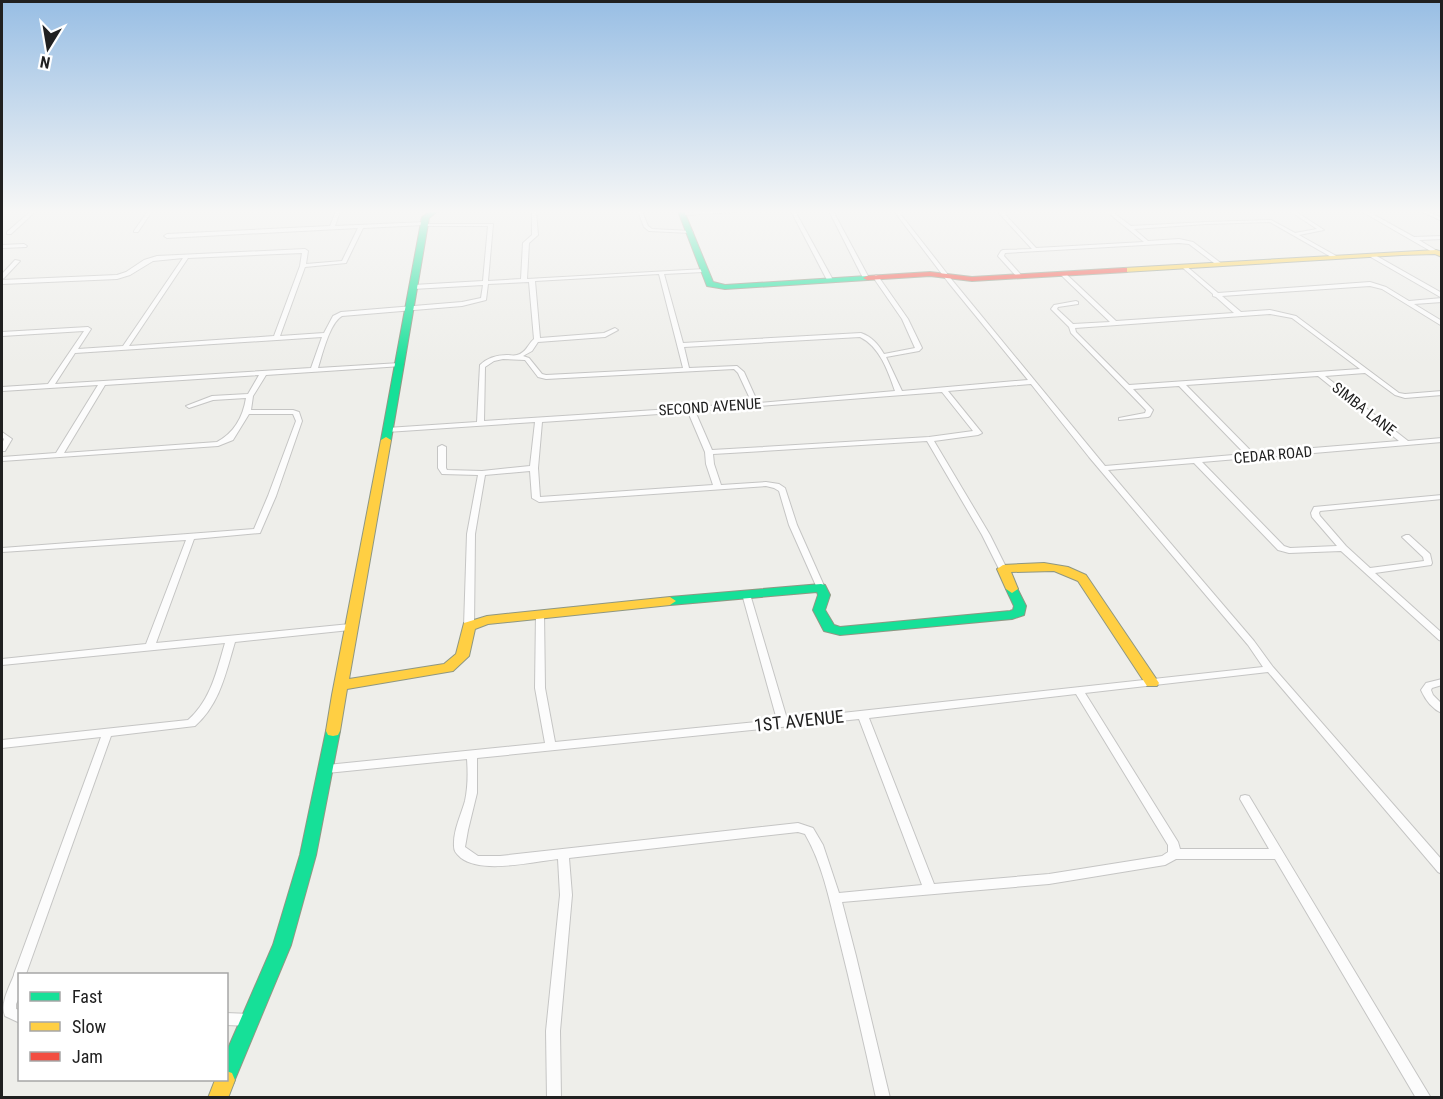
<svg xmlns="http://www.w3.org/2000/svg" width="1443" height="1099" viewBox="0 0 1443 1099" font-family="'Roboto Condensed',sans-serif">
<style>
.lines{fill:none;stroke-linecap:round;stroke-linejoin:round}
.street-casing{stroke:#c5c5c4;stroke-width:2}
.fast-casing{stroke:#8f9783;stroke-width:2}
.slow-casing{stroke:#8f9783;stroke-width:2}
.jam-casing{stroke:#8f9783;stroke-width:2}
.street{fill:#fcfcfc;fill-rule:evenodd}
.fast{fill:#16e098;fill-rule:evenodd}
.slow{fill:#ffcf43;fill-rule:evenodd}
.jam{fill:#f24e42;fill-rule:evenodd}
.labels{text-anchor:middle;stroke-width:5;stroke-linejoin:round;paint-order:stroke}
.street-label{font-size:15px;fill:#202020;stroke:#fff}
.near-street-label{font-size:18px;fill:#202020;stroke:#fff}
</style>
<rect width="100%" height="100%" fill="#eeeeea"/>
<g class="lines">
<g class="street-casing">
<g id="street">
<path d="M31,211H36L11,234H7V232Z"/>
<path d="M148,211H152L138,232H134V231Z"/>
<path d="M336,211H340L335,226L426,222L428,224H493L488,281L521,279L523,243L532,235V211H536L538,235L529,243L527,279L705,269L706,270L703,272L664,274L683,343L861,333C872,337 878,344 884,354L915,348L902,319L873,277L876,275L878,276L908,319L922,348L919,351L886,357L902,391L1028,380L948,282L894,211H898L952,280L1105,466L1245,454L1179,386L1133,389L1152,409L1153,410L1150,416L1148,417L1119,420V418L1145,413L1146,410L1071,333L1069,327L1051,309L1054,305L1076,301L1078,302V304L1058,307L1057,309L1073,324L1110,322L1061,275V273H1065L1116,321L1234,313L1216,297L1213,296V294L1183,268V266L1185,265L1218,293L1370,282L1386,287L1409,301L1442,298V302L1414,304L1442,321V326L1382,289L1370,286L1222,296L1241,312L1270,310L1296,316L1399,393L1405,394L1442,391V395L1405,398L1395,395L1365,373L1325,376L1408,441L1442,438V442L1255,458L1252,459L1249,458L1202,462L1284,546L1290,548L1337,546L1312,517L1311,513L1314,507L1442,495V499L1320,511L1319,513L1320,516L1346,546L1370,568L1424,561L1423,557L1402,537L1406,535H1409L1430,554L1432,563L1431,565L1375,573L1442,633V641L1439,640L1341,551L1289,553L1278,550L1194,463L1108,470L1254,641L1273,667L1442,860V874L1438,872L1268,672L1085,693L1178,842L1180,849H1269L1240,799L1241,796L1245,795L1249,796L1431,1098H1416L1275,859H1176L1165,865L1049,884L842,902L856,956L890,1098H876C864,1042 851,986 837,930C829,898 822,863 805,834L798,832L569,858L572,895L560,1031L561,1098H547L546,1031L560,895L558,859C532,862 482,874 461,858C457,854 454,852 454,846C453,831 461,815 465,801C468,787 468,773 467,759L327,773L323,772L322,769L323,766L327,765L545,743L535,688L536,613L537,611H543L544,613L545,688L555,742L777,720L742,594L746,591L750,594L787,719L1263,667L1248,645L1089,457L1031,384L948,391L982,433L978,435L934,441L990,535L1007,569L1006,571L1003,572L999,569L982,535L927,441L713,454L714,464L721,485L766,482L779,484L785,488L797,525L825,588L821,591L817,588L789,525L779,491L774,488L766,486L539,502L532,498L530,471L485,475L475,534L474,626L472,628H466L464,626L467,534L478,475L442,474L438,468V447L442,445L446,447V468L447,470L482,471L530,466L535,422L387,432L383,430L387,428L477,422L480,365C487,358 497,355 507,355C510,355 514,356 517,355C526,353 528,344 534,339L529,282L488,284L486,300L462,306L342,316C330,322 322,355 318,368L400,363L402,364V366L266,375L253,396L251,410H293L299,412L302,421L276,496L260,533L194,539L156,643L350,624L355,627L350,630L235,642C226,672 220,704 195,726L111,736L26,974H20V996L16,1004V1009L20,1010V1023L5,1016C0,1003 9,988 14,975V974L101,737L2,748V740L188,720C211,700 217,670 225,643L2,665V659L146,644L186,540L2,552V548L254,529L268,496L296,421L293,414H249L233,440L218,446L2,461V457L56,453L98,385L2,391V387L48,384L84,331L2,336V332L88,327L91,329L78,349L123,346L183,258L153,261L130,275L117,279L2,284V280L117,275L126,272L144,260L157,256L305,249L308,251L306,264L342,261L358,228L167,238L164,236L167,234L330,226ZM424,225L426,226H488L483,281L413,285L410,287L413,289L483,285L481,298L462,302L341,312L333,316L324,333L280,336L305,267L346,263L363,228ZM302,253L300,266L274,336L129,346L188,258ZM659,274L683,368L546,375L542,374L529,358L523,356L532,351L538,342L605,337L618,330L615,328L604,333L540,338L535,281ZM1270,314L1292,318L1360,369L1129,385L1076,332L1075,328ZM322,337L311,368L55,384L75,353ZM860,337C880,347 888,371 895,391L758,403L744,372L737,366L689,368L684,347ZM503,359L525,360L538,377L546,379L734,369L738,373L752,403L693,407L690,406L687,408L484,421L485,367L494,361ZM259,375L248,394L212,396L186,406L189,408L213,400L246,398C243,417 234,433 217,442L64,453L105,385ZM1318,376L1399,441L1253,453L1186,385ZM942,392L973,431L929,437L712,450L695,411ZM688,412L705,452L706,464L713,485L540,497L538,468L542,422ZM1076,694L1168,845V852L1162,856L1049,874L934,884L869,718ZM859,719L922,885L839,893L823,845L813,828L798,823L500,856H478L465,847L468,830L477,793V758Z"/>
<path d="M638,211H642L648,226L652,229L691,231L693,232L691,233L649,231L644,227Z"/>
<path d="M711,211H738L736,212L683,215L681,214L683,213Z"/>
<path d="M791,211H795L833,280L832,281L827,280Z"/>
<path d="M829,211H833L869,278L868,279L863,278Z"/>
<path d="M997,211H1002L1036,248L1144,242L1106,211H1111L1131,226L1206,222L1271,220L1295,233L1317,229L1290,211H1295L1324,230L1299,235L1338,257L1333,258L1270,222L1206,224L1134,229L1148,241L1179,239L1193,242L1222,264V266H1218L1189,244L1179,243L1005,253L1004,256L1022,276L1019,278L1017,277L998,256L1001,251L1003,250L1032,249Z"/>
<path d="M1361,211H1367L1414,237L1442,236V239L1419,240L1439,252L1434,253Z"/>
<path d="M1421,211H1427L1442,218V221Z"/>
<path d="M24,244L27,246L26,247L2,248V245Z"/>
<path d="M1369,254H1373L1442,293V298L1369,256Z"/>
<path d="M15,260L20,261L4,278L2,279V274Z"/>
<path d="M2,432L12,439L5,451H2V444L4,439L2,437Z"/>
<path d="M1442,679V685L1432,688L1431,690L1433,695L1442,704V713C1432,709 1425,699 1421,690L1426,683Z"/>
<path d="M226,1013L250,1014L255,1016L257,1020L255,1024L250,1026L226,1025Z"/>
</g>
</g>
<g class="fast-casing">
<g id="fast">
<path d="M430,211H438L429,218L391,440L386,443L381,440L422,217Z"/>
<path d="M678,211H684L713,282L725,285L867,276L871,278L867,280L725,289L707,286Z"/>
<path d="M821,584L825,585L830,595L825,610L834,625L840,627L1010,611L1013,610L1014,606L1006,589L1012,585L1016,586L1026,606L1024,615L1012,619L840,635L824,631L813,610L818,595L817,592L670,605L664,601L670,597Z"/>
<path d="M333,726L338,727L340,731L316,855L291,945L233,1084L226,1087L219,1084L217,1080H226V1053L273,945L300,855L326,731L328,727Z"/>
</g>
</g>
<g class="slow-casing">
<g id="slow">
<path d="M1436,250L1442,252V257L1435,254L1402,255L1124,272L1120,270L1124,268Z"/>
<path d="M386,437L391,440L349,679L444,664L456,654L464,623L487,616L670,597L676,601L670,605L488,624L475,629L469,656L453,671L347,689L340,731L338,735L333,736L328,735L326,731L332,695L381,440Z"/>
<path d="M1044,563L1068,567L1086,575L1157,680L1159,683L1157,686H1147L1078,581L1054,571L1011,572L1018,589L1012,593L1006,589L997,569L1003,565Z"/>
<path d="M226,1071L232,1073L235,1080L228,1098H208L215,1080H226Z"/>
</g>
</g>
<g class="jam-casing">
<path id="jam" d="M1124,268H1127V272L972,281L930,276L867,280L863,278L867,276L930,272L972,277Z"/>
</g>
<use href="#street" class="street"/>
<use href="#fast" class="fast"/>
<use href="#slow" class="slow"/>
<use href="#jam" class="jam"/>
</g>
<linearGradient id="sky" x2="0" y2="1"><stop stop-color="#98bee4"/><stop offset="0.58" stop-color="#f7f7f6"/><stop offset="1" stop-color="#f7f7f6" stop-opacity="0"/></linearGradient>
<rect width="1443" height="365" fill="url(#sky)"/>
<g class="labels">
<g class="street-label">
<text transform="translate(710 407) rotate(-4)" y="5">SECOND AVENUE</text>
<text transform="translate(1364 409) rotate(38)" y="5">SIMBA LANE</text>
<text transform="translate(1273 455) rotate(-5)" y="5">CEDAR ROAD</text>
</g>
<g class="near-street-label">
<text transform="translate(799 721) rotate(-6)" y="6">1ST AVENUE</text>
</g>
</g>
<rect width="1443" height="1099" fill="none" stroke="#202020" stroke-width="6"/>
<rect x="18" y="973" width="210" height="108" fill="#ffffff" stroke="#a6a6a6" stroke-width="1.5"/>
<rect x="30" y="992" width="30" height="9" fill="#16e098" stroke="#a6a6a6" stroke-width="1.5"/>
<text x="72" y="1003" font-size="18" fill="#202020">Fast</text>
<rect x="30" y="1022" width="30" height="9" fill="#ffcf43" stroke="#a6a6a6" stroke-width="1.5"/>
<text x="72" y="1033" font-size="18" fill="#202020">Slow</text>
<rect x="30" y="1052" width="30" height="9" fill="#f24e42" stroke="#a6a6a6" stroke-width="1.5"/>
<text x="72" y="1063" font-size="18" fill="#202020">Jam</text>
<g transform="translate(48 48) rotate(191)" stroke="#ffffff" stroke-width="4.5" paint-order="stroke">
<path d="M0-4.5L10 22L0 15L-10 22Z" fill="#202020"/>
<text y="-9" font-size="16" font-weight="bold" text-anchor="middle" fill="#202020">N</text>
</g>
</svg>
